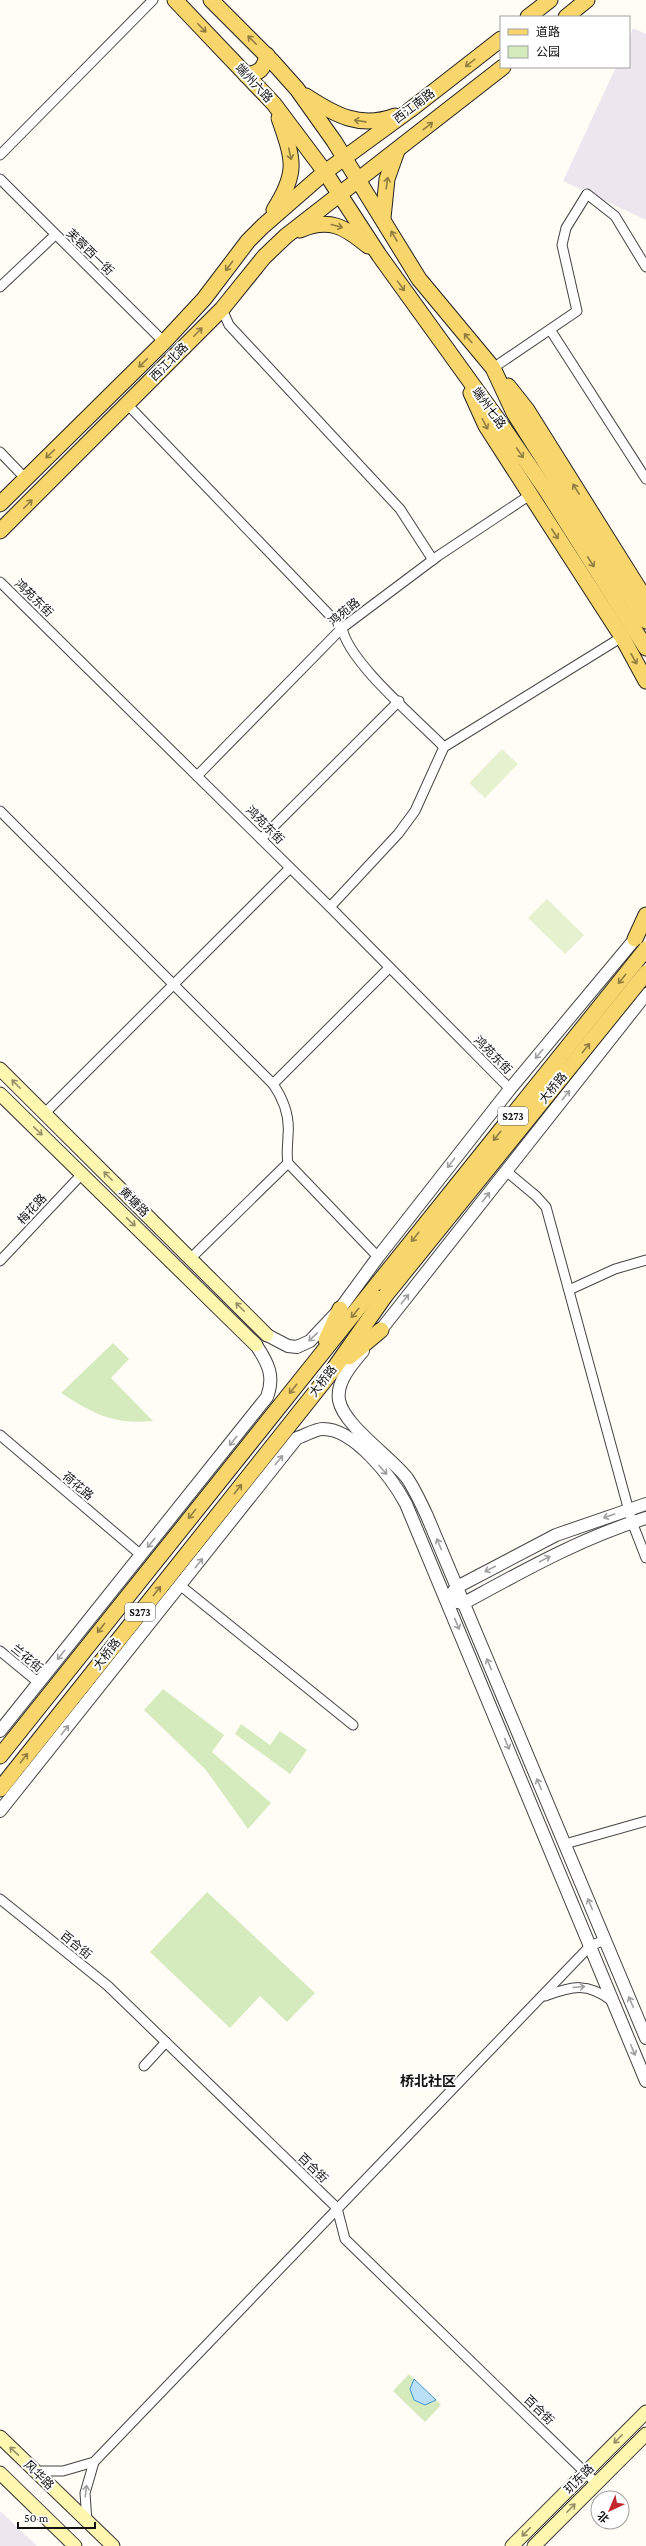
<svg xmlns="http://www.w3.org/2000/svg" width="646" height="2546" viewBox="0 0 646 2546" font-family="'Crimson Pro','Noto Sans SC',serif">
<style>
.industrial{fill:#eee6ef}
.green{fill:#d5ebbd}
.pitch{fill:#e6f2cf}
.water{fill:#b9e0f7;stroke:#3f96cf}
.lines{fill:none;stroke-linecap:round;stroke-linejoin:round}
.minor-casing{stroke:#444;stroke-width:11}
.tertiary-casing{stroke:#444;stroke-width:14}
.secondary-casing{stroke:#333;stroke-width:15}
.primary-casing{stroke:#222;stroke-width:17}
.minor{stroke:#fff;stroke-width:9}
.tertiary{stroke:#fff;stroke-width:12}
.secondary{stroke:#fff6b0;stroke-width:13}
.primary{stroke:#f9d66b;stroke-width:15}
.primary-bridge-casing{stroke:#222;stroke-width:17;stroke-linecap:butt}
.primary-bridge{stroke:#f9d66b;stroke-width:15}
.oneway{stroke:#917d42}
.oneway2{stroke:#a0a0a0}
.oneway3{stroke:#948f68}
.labels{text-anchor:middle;stroke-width:4;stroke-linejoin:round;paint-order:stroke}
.shield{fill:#fff;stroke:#585858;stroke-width:1}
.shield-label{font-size:11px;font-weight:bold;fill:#111}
.street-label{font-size:12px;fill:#111;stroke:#fff}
.quarter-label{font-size:14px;font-weight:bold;fill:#111;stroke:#fff}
</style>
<rect width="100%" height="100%" fill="#fffdf5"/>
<g class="industrial">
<path d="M633,28L646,34V220L563,181L616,67H629V38Z"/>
<path d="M0,2511L37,2546H0Z"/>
</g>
<g class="green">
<path d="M113,1343L129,1359L111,1378L153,1421C114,1425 94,1414 61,1393Z"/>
<path d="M163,1689L224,1735L212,1752L271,1803L248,1829L206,1770L144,1710Z"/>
<path d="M241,1724L270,1745L280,1731L307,1750L290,1774L235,1734Z"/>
<path d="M207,1892L315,1993L287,2022L260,1996L230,2028L150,1952Z"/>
<path d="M409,2374L414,2379L412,2384L431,2403L436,2400L441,2405L425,2422L393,2391Z"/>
</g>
<g class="pitch">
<path d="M502,749L518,764L485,798L469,783Z"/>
<path d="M547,899L584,935L565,954L528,918Z"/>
</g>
<path class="water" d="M414,2379L436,2400L425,2405L414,2400L410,2389Z"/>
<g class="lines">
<g class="minor-casing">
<g id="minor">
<path d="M0,155L153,0"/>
<path d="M0,179L164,342"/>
<path d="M0,287L55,235"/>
<path d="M222,309L229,325L400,509L433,560"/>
<path d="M551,331L646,479"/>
<path d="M493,368L577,311L562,245L566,228L587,194L615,216L646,267"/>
<path d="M127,404L342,628C349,663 417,719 444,747"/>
<path d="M0,452L25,478"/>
<path d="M0,582L330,907L510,1089"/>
<path d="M197,776L342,628L438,556L530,495"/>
<path d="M0,811L273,1084C284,1100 290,1116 288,1135C288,1145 286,1153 288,1163L378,1257"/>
<path d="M261,839L399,701"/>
<path d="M330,907L398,834L415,811L444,747L622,637"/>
<path d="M273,1084L389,968"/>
<path d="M45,1113L290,868"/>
<path d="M506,1171L536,1196L546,1207L632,1522L646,1558"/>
<path d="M191,1258L288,1163"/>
<path d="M0,1261L82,1174"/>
<path d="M569,1290L615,1269L646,1260"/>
<path d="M0,1435L141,1555"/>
<path d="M181,1586L353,1725"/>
<path d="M0,1651L39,1683"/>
<path d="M565,1844L646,1821"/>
<path d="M0,1899L108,1986L337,2208L345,2239L596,2483"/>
<path d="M545,1996C573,1986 587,1982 612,2001"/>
<path d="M144,2066L166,2042"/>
<path d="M35,2471H63L94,2462"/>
<path d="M87,2522L85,2493L94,2462L590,1946L605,1940"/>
</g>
</g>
<g class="tertiary-casing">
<g id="tertiary">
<path d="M267,1335L288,1346L297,1347L310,1341L340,1309L378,1257L510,1089L635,939"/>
<path d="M376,1336L646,994"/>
<path d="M363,1351C352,1364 336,1382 339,1400C343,1425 391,1457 407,1478C415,1490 421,1503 427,1516L646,2038"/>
<path d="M452,1593L457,1587L556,1535L646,1504"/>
<path d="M457,1602L464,1603C523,1571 581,1538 646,1518"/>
<path d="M0,1731L267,1397C275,1376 268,1363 256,1345"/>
<path d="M0,1811L297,1438C304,1436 315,1429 323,1429C355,1429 392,1478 406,1504L646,2081"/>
</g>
</g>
<g class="secondary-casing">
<g id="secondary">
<path d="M0,1069L267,1335"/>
<path d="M0,1094L256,1345"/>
<path d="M0,2437L113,2546"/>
<path d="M0,2473L75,2546"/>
<path d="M512,2546L646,2412"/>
<path d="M534,2546L646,2434"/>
</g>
</g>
<g class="primary-casing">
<g id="primary">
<path d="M175,0L274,104L325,172L379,255L498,420L546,490L646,648"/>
<path d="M211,0L272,61L297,89L334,141L419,279L493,368L514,413L646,621"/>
<path d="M528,17L550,0"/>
<path d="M566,17L587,0"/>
<path d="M246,75C260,73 264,69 267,55"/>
<path d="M306,96C335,115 360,129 395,116"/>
<path d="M274,210C299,171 293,159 279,118"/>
<path d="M383,218L387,179L397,151"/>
<path d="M300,230C329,217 345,227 368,246"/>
<path d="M508,386L527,410L646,600"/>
<path d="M471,393L486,426L622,637L646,681"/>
<path d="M0,504L164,342L204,299L248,241L263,226L325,172L410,110L501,39"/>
<path d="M0,531L222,309L264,257L286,236L503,67"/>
<path d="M635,939L646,915"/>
<path d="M326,1340L340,1309"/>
<path d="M349,1357L381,1330"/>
<path d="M0,1756L379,1282"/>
<path d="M0,1789L333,1370L385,1296"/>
</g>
</g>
<use href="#minor" class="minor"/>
<use href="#tertiary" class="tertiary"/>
<use href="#secondary" class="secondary"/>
<use href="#primary" class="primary"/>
<g class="primary-bridge-casing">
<g id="primary-bridge">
<path d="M379,1282L646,949"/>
<path d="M385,1296L646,973"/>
</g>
</g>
<use href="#primary-bridge" class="primary-bridge"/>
</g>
<defs><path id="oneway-shaft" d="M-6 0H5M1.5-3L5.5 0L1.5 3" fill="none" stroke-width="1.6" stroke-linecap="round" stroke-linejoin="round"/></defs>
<g class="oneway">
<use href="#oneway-shaft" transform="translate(202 28) rotate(46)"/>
<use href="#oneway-shaft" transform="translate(252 40) rotate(-135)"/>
<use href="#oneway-shaft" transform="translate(470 63) rotate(142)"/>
<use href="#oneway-shaft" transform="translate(360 121) rotate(-172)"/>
<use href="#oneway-shaft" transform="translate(428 126) rotate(-38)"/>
<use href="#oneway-shaft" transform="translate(290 154) rotate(78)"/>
<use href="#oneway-shaft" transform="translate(387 183) rotate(-82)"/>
<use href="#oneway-shaft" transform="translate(337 226) rotate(15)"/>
<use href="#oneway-shaft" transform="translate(394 236) rotate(-121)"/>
<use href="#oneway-shaft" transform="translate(229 266) rotate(127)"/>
<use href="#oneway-shaft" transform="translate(401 286) rotate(54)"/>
<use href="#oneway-shaft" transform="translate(198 332) rotate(-45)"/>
<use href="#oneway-shaft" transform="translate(468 338) rotate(-130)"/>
<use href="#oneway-shaft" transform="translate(143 363) rotate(136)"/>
<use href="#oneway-shaft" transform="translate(485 424) rotate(62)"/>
<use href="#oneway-shaft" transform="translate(520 453) rotate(56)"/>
<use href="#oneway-shaft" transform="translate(50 454) rotate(136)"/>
<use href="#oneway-shaft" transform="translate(576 489) rotate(-122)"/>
<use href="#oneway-shaft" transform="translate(28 504) rotate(-45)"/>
<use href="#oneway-shaft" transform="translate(555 534) rotate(57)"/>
<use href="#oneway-shaft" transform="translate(591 562) rotate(57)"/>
<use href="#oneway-shaft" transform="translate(634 659) rotate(61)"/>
<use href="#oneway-shaft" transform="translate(622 979) rotate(129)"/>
<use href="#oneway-shaft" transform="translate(586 1048) rotate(-51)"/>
<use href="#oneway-shaft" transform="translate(497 1136) rotate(129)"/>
<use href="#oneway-shaft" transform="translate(415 1237) rotate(129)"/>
<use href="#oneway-shaft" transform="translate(355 1313) rotate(129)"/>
<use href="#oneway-shaft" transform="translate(293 1389) rotate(129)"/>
<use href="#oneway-shaft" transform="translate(238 1489) rotate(-52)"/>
<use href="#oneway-shaft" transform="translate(192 1514) rotate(129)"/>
<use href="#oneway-shaft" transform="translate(157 1591) rotate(-52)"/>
<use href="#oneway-shaft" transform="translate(101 1628) rotate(128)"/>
<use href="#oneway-shaft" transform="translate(24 1758) rotate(-52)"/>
</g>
<g class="oneway2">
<use href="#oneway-shaft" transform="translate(539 1054) rotate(130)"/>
<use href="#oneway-shaft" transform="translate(566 1095) rotate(-52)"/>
<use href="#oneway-shaft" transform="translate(451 1163) rotate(128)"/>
<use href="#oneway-shaft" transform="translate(486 1197) rotate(-52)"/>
<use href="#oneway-shaft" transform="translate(405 1299) rotate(-52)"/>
<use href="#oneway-shaft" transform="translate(313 1337) rotate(136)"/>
<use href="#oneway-shaft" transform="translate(233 1441) rotate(129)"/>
<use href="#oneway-shaft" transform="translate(279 1460) rotate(-51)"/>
<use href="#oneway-shaft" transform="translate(383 1470) rotate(49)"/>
<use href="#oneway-shaft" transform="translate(609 1516) rotate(161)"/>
<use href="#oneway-shaft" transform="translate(151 1543) rotate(129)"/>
<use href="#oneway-shaft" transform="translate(439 1544) rotate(-113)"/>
<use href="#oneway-shaft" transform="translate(545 1559) rotate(-28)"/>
<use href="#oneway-shaft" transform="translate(199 1563) rotate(-52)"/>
<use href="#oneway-shaft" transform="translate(490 1569) rotate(153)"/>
<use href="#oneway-shaft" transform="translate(457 1624) rotate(68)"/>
<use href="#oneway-shaft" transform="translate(61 1655) rotate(129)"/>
<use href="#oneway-shaft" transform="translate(489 1664) rotate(-113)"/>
<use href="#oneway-shaft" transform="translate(65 1730) rotate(-51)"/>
<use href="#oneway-shaft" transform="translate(507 1744) rotate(68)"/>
<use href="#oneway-shaft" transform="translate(539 1784) rotate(-113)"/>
<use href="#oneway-shaft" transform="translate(590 1904) rotate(-113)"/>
<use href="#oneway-shaft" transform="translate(579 1987) rotate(-5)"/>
<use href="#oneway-shaft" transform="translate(631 2002) rotate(-113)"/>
<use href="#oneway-shaft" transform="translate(633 2050) rotate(67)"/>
<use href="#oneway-shaft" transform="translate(86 2491) rotate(-83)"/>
</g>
<g class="oneway3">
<use href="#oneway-shaft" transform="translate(16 1084) rotate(-135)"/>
<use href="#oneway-shaft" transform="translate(38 1131) rotate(44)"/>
<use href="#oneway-shaft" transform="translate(108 1176) rotate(-135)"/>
<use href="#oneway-shaft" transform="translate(131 1222) rotate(44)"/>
<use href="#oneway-shaft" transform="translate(240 1307) rotate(-135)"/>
<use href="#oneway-shaft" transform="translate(618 2439) rotate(135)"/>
<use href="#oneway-shaft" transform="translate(14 2451) rotate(-136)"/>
<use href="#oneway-shaft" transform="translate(571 2508) rotate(-45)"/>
<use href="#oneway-shaft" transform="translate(526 2532) rotate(134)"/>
</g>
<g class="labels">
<g class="shield">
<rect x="498" y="1107" width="30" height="18" rx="3"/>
<rect x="125" y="1603" width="30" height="18" rx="3"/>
</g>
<g class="shield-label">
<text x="513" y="1120">S273</text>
<text x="140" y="1616">S273</text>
</g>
<g class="street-label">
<text transform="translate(254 83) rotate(47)" y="4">端州六路</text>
<text transform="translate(414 106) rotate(-37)" y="4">西江南路</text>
<text transform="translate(90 252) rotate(44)" y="4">芙蓉西一街</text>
<text transform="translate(169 362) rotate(-45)" y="4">西江北路</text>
<text transform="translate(489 408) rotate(54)" y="4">端州七路</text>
<text transform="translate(34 598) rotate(44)" y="4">鸿苑东街</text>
<text transform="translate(344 612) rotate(-39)" y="4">鸿苑路</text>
<text transform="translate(265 825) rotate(45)" y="4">鸿苑东街</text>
<text transform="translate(493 1055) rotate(45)" y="4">鸿苑东街</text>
<text transform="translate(553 1088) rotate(-51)" y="4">大桥路</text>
<text transform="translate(134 1202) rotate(45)" y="4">黄塘路</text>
<text transform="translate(32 1209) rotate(-47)" y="4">梅花路</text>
<text transform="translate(323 1381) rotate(-52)" y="4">大桥路</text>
<text transform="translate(78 1486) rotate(40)" y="4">荷花路</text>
<text transform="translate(107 1654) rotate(-52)" y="4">大桥路</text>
<text transform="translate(27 1658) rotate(39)" y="4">兰花街</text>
<text transform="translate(76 1945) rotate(39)" y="4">百合街</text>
<text transform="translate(313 2168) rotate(44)" y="4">百合街</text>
<text transform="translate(539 2410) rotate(44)" y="4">百合街</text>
<text transform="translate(39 2475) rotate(44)" y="4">风华路</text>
<text transform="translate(579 2479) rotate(-45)" y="4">玑东路</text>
</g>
<g class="quarter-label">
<text x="428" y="2086">桥北社区</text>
</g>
</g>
<rect x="500" y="16" width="130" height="52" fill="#ffffff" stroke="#a0a0a0"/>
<rect x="508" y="29" width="20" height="6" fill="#f9d66b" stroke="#a0a0a0"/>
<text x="536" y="36" font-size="12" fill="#111111">道路</text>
<rect x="508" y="46" width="20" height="12" fill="#d5ebbd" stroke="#a0a0a0"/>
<text x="536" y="56" font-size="12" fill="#111111">公园</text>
<g transform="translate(610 2510) rotate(224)"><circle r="19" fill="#ffffff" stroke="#a0a0a0"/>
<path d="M0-3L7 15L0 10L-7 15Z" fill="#c4262e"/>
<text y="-6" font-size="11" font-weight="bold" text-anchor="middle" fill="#111111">北</text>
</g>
<path d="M18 2522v6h77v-6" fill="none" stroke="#111111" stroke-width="2"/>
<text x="24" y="2522" font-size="12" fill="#111111" stroke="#ffffff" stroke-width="3" paint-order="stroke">50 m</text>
</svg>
